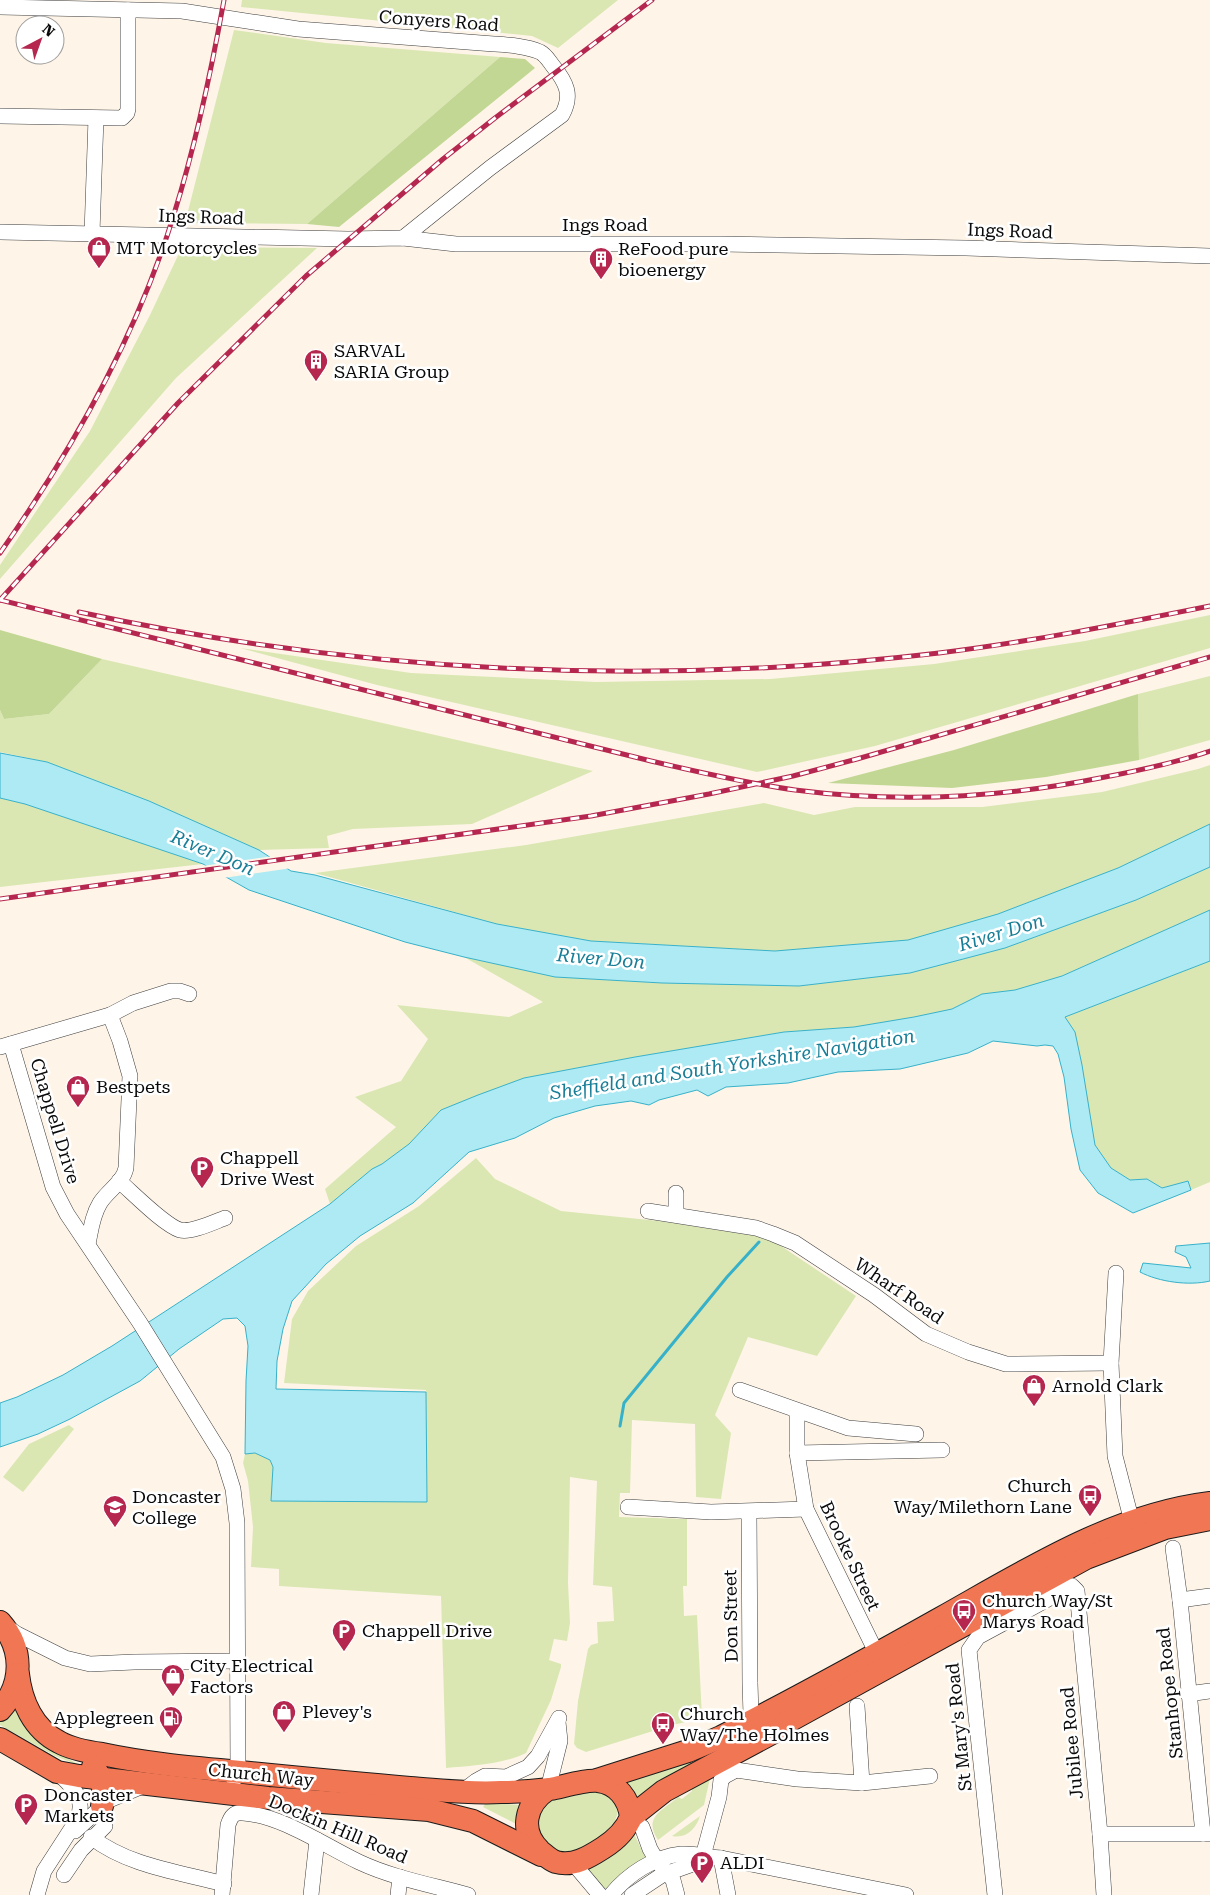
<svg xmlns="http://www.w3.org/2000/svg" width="1210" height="1895" viewBox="0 0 1210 1895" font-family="'Roboto Serif',serif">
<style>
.green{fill:#dae7b3}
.forest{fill:#c2d793}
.water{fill:#aeeaf4;stroke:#37b1c9}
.pier{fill:#fef5e8}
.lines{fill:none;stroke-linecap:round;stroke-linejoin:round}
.stream{stroke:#37b1c9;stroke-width:3}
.minor-casing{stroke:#3d3d3d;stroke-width:16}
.highway-casing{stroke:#1b1b1b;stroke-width:24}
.minor{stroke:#fff;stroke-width:15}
.highway{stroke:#f17653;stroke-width:22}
.rail-casing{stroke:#b5274f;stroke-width:5}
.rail{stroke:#fff;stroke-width:3;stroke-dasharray:9;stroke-linecap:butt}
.labels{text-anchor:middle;stroke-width:5;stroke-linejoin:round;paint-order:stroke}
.street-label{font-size:18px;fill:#0a0a0a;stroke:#fff}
.poi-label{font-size:18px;fill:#0a0a0a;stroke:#fff;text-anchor:start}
.water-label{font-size:19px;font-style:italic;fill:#187e97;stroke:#fff}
</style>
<rect width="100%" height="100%" fill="#fef5e8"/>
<g class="green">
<path d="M242,0H618L558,48L532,36L241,7Z"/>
<path d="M234,30L326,43L500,57L307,224L185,223Z"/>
<path d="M182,247L317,248L176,378L0,579V565L90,431L150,315Z"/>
<path d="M1210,615V648L875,746L757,772L377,685L240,648L411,673L596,682L770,679L934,664L1085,641Z"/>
<path d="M102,659L593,771L472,824L353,829L327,836L329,848L259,850L149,801L47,762L0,752V710L4,719L49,714Z"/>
<path d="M1210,676V740L1139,760L1138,694Z"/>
<path d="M1210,765V824L1118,868L998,914L908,940L775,951L591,941L497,924L315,873L526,845L764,803L814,815L855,807H982L1102,792L1198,769Z"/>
<path d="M0,798L25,804L203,864L0,887Z"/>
<path d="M1210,867V910L1062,976L1015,990L982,994L952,1009L914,1017L854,1027L784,1032L635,1057L524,1078L441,1110L409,1144L382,1164L372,1169L330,1204L325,1189L396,1127L355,1097L401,1081L428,1039L397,1005L509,1017L543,1002L464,957L555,977L662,983L799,986L910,973L1005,948L1136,900Z"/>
<path d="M1210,961V1182L1191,1190L1188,1181L1162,1188L1147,1179L1130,1180L1111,1168L1095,1145L1065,1017Z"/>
<path d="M476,1158L495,1179L561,1211L659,1221L769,1238L856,1296L817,1356L748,1337L715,1415L731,1433L721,1499L696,1497L695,1424L632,1420L630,1493H620L619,1517L687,1519V1586H683L684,1616L697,1615L702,1718L669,1726L586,1752L577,1748L574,1744L578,1701L588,1649L591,1645L598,1643L597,1622L614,1621L612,1587L593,1585L597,1481L570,1477L568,1583L570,1623L567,1641L554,1639L549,1660L561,1664V1667L551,1700L526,1753C504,1764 471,1766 446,1768L441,1596L279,1586V1569L251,1567L253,1527L248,1481L243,1463L245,1454L255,1453L270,1460L273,1467L272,1501H427L426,1390L284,1383L292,1319L308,1291L356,1246L419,1206Z"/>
<path d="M69,1425L74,1429L23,1492L3,1477L29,1444Z"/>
<path d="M13,1703L42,1744L83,1767L55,1756L0,1725V1717Z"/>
<path d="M734,1738L636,1804L619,1780Z"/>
<path d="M711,1774L704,1805L658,1840C643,1817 662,1811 678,1797L682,1799L692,1791V1786Z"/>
<path d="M597,1791H603L618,1806C619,1831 587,1853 564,1854C558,1854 551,1850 546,1847L536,1822L539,1812L551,1800L560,1796Z"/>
<path d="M486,1803L523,1805L520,1826L483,1807Z"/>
<path d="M700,1816C696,1829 686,1839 672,1836Z"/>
<path d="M633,1832L647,1860L605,1892L581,1867Z"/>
</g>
<g class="forest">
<path d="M500,57L525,59L535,68L339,227L307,224Z"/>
<path d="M0,630L102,659L49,714L4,719L0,710Z"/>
<path d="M1138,694L1139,760L1046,777L952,788L828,783L954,750Z"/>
</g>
<g class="water">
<path d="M0,753L47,762L149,801L259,850L291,871L315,875L497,924L591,941L775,951L908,940L998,914L1118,868L1210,824V867L1136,900L1005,948L910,973L799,986L662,983L555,977L464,957L405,942L249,890L203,864L25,804L0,798Z"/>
<path d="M1210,910V961L1065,1017L1075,1032L1082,1065L1095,1145L1111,1168L1130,1180L1147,1179L1162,1188L1188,1181L1191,1190L1133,1213L1098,1193L1080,1170L1071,1129L1064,1077L1058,1054L1053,1046L1045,1045L1037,1046L993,1041L968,1053L900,1069L838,1072L788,1083L726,1087L708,1096L697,1090L659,1100L649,1105L631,1101L595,1106L554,1118L515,1138L469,1152L413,1203L360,1236L326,1264L292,1301L283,1329L277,1361L276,1389L426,1392L427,1502L271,1501L273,1467L270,1460L255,1453L245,1454L246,1381L248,1346L245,1326L237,1318L223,1319L179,1349L140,1381L70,1419L38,1434L0,1447V1403L17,1397L63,1375L112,1346L330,1204L372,1169L382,1164L409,1144L441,1110L478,1095L524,1078L635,1057L784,1032L854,1027L914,1017L952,1009L982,994L1015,990L1062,976Z"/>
<path d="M1210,1243V1281C1189,1286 1159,1282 1140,1272L1143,1263L1191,1268L1186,1257L1175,1252L1176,1246Z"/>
</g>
<path class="pier" d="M274,856L292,868L223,878L202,866Z"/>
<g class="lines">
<path class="stream" d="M620,1426L624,1403L727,1277L759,1242"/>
<g class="minor-casing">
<g id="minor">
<path d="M0,7L182,11L298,29L494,44C509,45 526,46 540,52C546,55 549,61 553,66C566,82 573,95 562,115L490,168L403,238"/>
<path d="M0,116L122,118L127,113L128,109V10"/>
<path d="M0,232L348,239L403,238L456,244H721L966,248L1210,256"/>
<path d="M92,233L96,118"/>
<path d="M11,1044L53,1187L67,1214L140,1323L223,1457L233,1489L237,1523L238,1772L234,1780"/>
<path d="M0,1047L110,1015L133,1003L171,991H180L189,994"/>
<path d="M119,1181C133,1193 164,1225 180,1230C191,1233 214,1222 225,1218"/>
<path d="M648,1211L756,1228L773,1234L795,1243L874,1295L926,1334L968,1352L1006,1364L1111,1363"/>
<path d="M676,1214V1193"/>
<path d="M88,1244C91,1230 92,1216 100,1203C108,1190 123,1183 126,1168L130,1076L120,1041L110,1015"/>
<path d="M1116,1273L1111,1363L1115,1456L1132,1522"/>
<path d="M740,1390L848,1428L916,1434"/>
<path d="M797,1411V1453L806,1509L877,1654"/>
<path d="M797,1453L942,1450"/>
<path d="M628,1507L711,1512L806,1509"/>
<path d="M749,1512L750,1683L751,1715L753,1720"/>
<path d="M1173,1548L1180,1600L1203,1834"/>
<path d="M1180,1600L1210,1596"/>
<path d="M7,1627L17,1634L65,1658L90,1664L134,1662L236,1661"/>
<path d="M1188,1694L1210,1691"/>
<path d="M857,1706L862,1783"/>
<path d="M736,1770L797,1779L862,1783L930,1776"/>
<path d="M548,1789L560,1741L558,1722"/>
<path d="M463,1791L476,1781L485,1776L506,1777L528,1767L538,1756L559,1718"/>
<path d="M642,1827L650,1849L657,1861L673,1880L677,1895"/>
<path d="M75,1831L109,1800L145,1785"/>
<path d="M1100,1834H1210"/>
<path d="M91,1837C128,1866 179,1872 224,1884"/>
<path d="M721,1858L728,1895"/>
<path d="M573,1863L600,1895"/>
<path d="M64,1875L81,1850L105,1826"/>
<path d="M37,1895L44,1871L77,1820C87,1798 72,1787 57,1772"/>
<path d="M222,1895L228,1825C231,1816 234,1812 243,1813C281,1815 325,1846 359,1862C393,1878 432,1885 468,1895"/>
<path d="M311,1895L317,1840"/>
<path d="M398,1895L400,1877"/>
<path d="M611,1895C628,1874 654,1857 681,1854C694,1853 708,1857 721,1858L906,1895"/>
<path d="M632,1895L662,1875L696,1863L703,1856L719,1797L721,1780L725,1776L736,1770"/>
<path d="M995,1895L969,1650L978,1637L1072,1586L1077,1591L1100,1834L1104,1895"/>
</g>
</g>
<g class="highway-casing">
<g id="highway">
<path d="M0,1622C23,1648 24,1683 0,1710"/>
<path d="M18,1674C21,1701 33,1729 59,1742C71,1749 88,1752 102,1754C144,1763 187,1767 230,1771C290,1777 350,1783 410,1788C440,1790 471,1794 501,1792C517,1792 534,1791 550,1789C562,1787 587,1779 598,1781C617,1783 629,1799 631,1817C626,1830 614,1841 603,1848C589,1857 573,1867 556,1862C550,1860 545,1855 540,1851C519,1831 525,1804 548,1789"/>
<path d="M0,1739L57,1772L79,1776L268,1798L429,1810L473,1821L541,1855"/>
<path d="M93,1767C103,1778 105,1792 102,1806"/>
<path d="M597,1780L688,1751L721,1737C795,1699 868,1659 941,1618C1025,1571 1112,1515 1210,1503"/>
<path d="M631,1817L664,1791L774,1732L789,1721L1086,1558L1165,1528L1210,1519"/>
</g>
</g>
<use href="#minor" class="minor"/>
<use href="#highway" class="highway"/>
<g class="rail-casing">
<g id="rail">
<path d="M0,553C73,449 137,336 174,214C196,144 211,72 224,0"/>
<path d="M0,600L651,761C698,772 746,783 795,790C897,803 1000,798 1100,778C1137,771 1175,763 1210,751"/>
<path d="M0,600L178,403L306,276L443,159L495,118L652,0"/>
<path d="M79,612C362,673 652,687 939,653C1030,642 1120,624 1210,606"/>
<path d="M0,899L591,816L709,794L793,776L857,759L1210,657"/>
</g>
</g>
<use href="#rail" class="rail"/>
</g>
<defs>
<g id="shop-pin" transform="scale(1.25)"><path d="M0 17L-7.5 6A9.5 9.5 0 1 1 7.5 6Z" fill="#b5274f" stroke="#fff"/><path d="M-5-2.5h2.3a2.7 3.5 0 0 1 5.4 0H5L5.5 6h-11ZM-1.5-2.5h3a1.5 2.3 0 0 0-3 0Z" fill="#fff"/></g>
<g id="building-pin" transform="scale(1.25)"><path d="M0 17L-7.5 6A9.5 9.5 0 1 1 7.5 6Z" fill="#b5274f" stroke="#fff"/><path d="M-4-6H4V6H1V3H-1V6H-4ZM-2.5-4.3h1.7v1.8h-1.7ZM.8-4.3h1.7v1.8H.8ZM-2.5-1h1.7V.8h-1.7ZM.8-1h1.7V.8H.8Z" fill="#fff"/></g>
<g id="parking-pin" transform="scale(1.25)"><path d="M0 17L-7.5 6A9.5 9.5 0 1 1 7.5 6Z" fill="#b5274f" stroke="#fff"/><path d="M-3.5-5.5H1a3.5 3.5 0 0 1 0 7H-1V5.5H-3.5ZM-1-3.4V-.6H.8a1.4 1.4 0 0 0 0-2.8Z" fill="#fff"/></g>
<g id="bus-pin" transform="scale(1.25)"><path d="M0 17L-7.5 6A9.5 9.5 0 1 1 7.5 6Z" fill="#b5274f" stroke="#fff"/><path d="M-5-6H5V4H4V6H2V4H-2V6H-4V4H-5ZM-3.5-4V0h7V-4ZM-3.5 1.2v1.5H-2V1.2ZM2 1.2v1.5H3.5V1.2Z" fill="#fff"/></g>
<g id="university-pin" transform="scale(1.25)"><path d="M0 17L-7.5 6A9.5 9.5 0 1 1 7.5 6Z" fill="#b5274f" stroke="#fff"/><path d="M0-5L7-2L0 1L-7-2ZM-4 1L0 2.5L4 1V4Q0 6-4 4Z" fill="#fff"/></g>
<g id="fuel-pin" transform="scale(1.25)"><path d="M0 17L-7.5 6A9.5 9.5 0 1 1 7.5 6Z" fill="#b5274f" stroke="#fff"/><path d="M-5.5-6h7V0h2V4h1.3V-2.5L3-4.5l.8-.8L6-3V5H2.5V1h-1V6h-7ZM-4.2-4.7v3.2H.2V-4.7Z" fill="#fff"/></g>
</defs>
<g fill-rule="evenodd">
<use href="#shop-pin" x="99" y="248"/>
<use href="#building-pin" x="601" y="259"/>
<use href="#building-pin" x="316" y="361"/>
<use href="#shop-pin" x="78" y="1087"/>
<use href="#parking-pin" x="202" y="1168"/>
<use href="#shop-pin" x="1034" y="1386"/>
<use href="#bus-pin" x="1090" y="1496"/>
<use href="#university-pin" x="115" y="1507"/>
<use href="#bus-pin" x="964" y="1611"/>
<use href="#parking-pin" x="344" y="1631"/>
<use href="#shop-pin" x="173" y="1676"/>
<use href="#shop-pin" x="284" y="1712"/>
<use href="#fuel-pin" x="171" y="1718"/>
<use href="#bus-pin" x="663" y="1724"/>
<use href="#parking-pin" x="26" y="1805"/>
<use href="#parking-pin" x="702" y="1863"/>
</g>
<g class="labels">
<g class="street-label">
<text transform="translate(439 21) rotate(4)" y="6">Conyers Road</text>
<text transform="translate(201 217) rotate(2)" y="6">Ings Road</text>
<text x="605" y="231">Ings Road</text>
<text transform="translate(1010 231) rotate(2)" y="6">Ings Road</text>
<text transform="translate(55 1121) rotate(73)" y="6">Chappell Drive</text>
<text transform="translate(899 1291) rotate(34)" y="6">Wharf Road</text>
<text transform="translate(850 1556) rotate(65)" y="6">Brooke Street</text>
<text transform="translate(731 1616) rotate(-91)" y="6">Don Street</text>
<text transform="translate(1170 1693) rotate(-96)" y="6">Stanhope Road</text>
<text transform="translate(959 1727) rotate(-96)" y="6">St Mary's Road</text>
<text transform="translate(1072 1743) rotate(-95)" y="6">Jubilee Road</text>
<text transform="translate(261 1775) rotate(6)" y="6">Church Way</text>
<text transform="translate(338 1829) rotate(23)" y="6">Dockin Hill Road</text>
</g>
<g class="poi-label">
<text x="116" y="254">MT Motorcycles</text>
<text x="618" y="255">ReFood pure<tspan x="618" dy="21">bioenergy</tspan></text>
<text x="334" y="357">SARVAL<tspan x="334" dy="21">SARIA Group</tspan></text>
<text x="96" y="1093">Bestpets</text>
<text x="220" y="1164">Chappell<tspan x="220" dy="21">Drive West</tspan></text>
<text x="1052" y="1392">Arnold Clark</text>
<text x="1072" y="1492" text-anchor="end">Church<tspan x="1072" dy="21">Way/Milethorn Lane</tspan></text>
<text x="132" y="1503">Doncaster<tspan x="132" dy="21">College</tspan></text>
<text x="982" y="1607">Church Way/St<tspan x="982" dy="21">Marys Road</tspan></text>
<text x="362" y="1637">Chappell Drive</text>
<text x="190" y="1672">City Electrical<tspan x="190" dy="21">Factors</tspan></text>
<text x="302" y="1718">Plevey's</text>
<text x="680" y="1720">Church<tspan x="680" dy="21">Way/The Holmes</tspan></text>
<text x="154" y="1724" text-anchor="end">Applegreen</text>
<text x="44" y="1801">Doncaster<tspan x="44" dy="21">Markets</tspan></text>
<text x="720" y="1869">ALDI</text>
</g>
<g class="water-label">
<text transform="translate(213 852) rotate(23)" y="7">River Don</text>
<text transform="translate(1001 932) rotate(-17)" y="7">River Don</text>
<text transform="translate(601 958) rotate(5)" y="7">River Don</text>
<text transform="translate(732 1064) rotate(-9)" y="7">Sheffield and South Yorkshire Navigation</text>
</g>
</g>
<g transform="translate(40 40) rotate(41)"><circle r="24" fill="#ffffff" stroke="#9d9d9d"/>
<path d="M0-4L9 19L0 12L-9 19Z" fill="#b5274f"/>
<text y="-8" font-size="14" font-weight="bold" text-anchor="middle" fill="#0a0a0a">N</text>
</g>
</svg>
